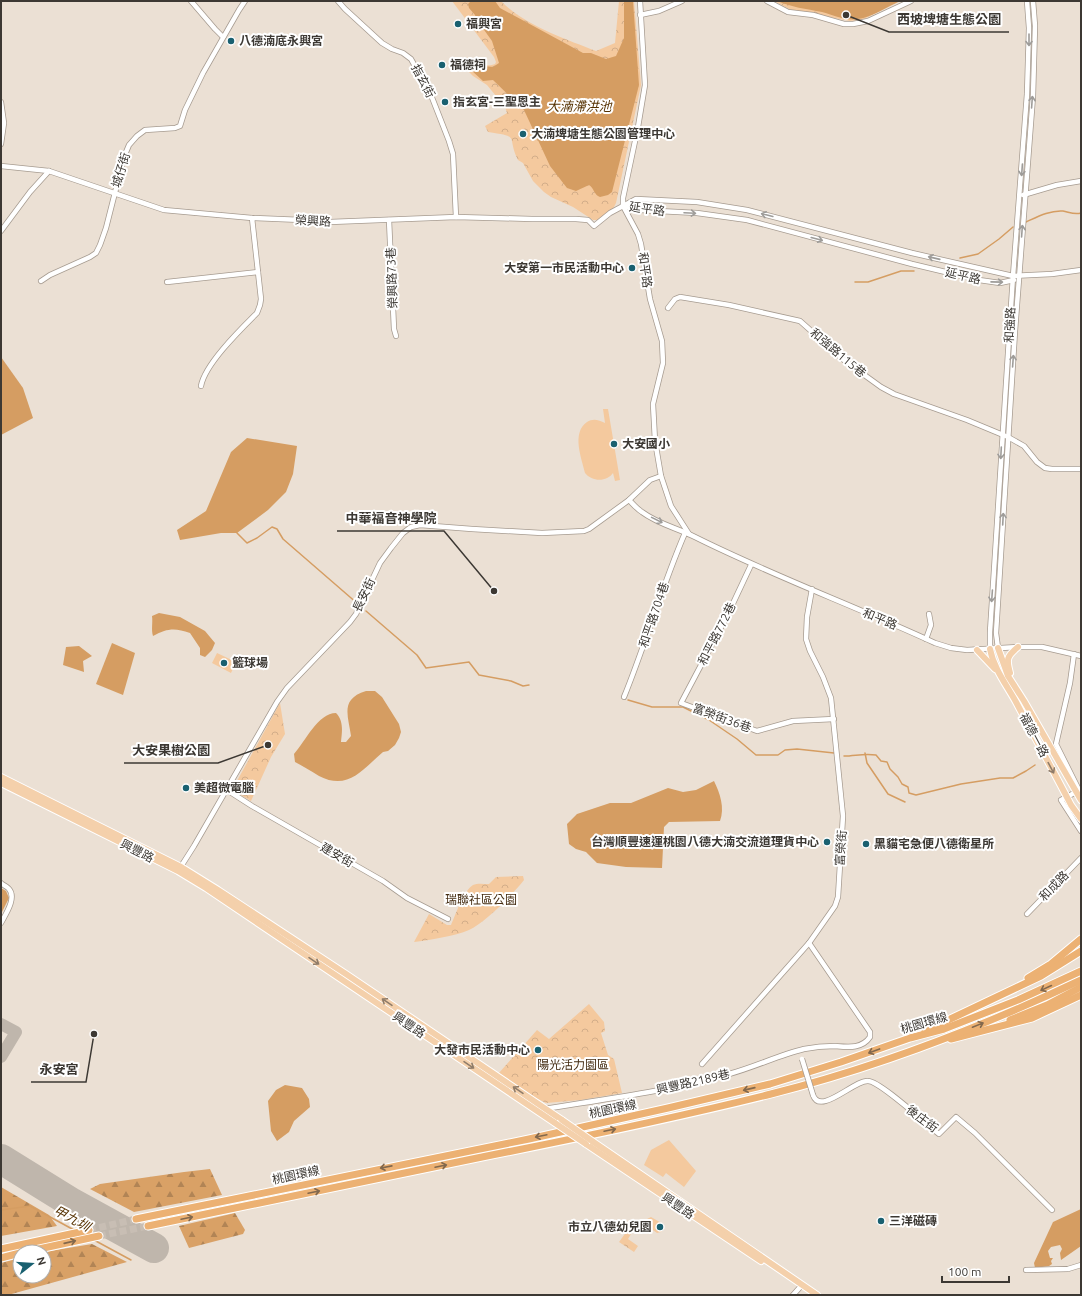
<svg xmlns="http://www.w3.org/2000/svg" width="1082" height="1296" viewBox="0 0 1082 1296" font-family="Ubuntu,'Noto Sans TC',sans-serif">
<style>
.forest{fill:url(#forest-firs)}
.park{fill:url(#park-crowns)}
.garden{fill:#f4c99e}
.water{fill:#d59d62}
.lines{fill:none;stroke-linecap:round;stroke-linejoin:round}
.stream{stroke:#d59d62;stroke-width:1.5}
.taxiway{stroke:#bfb6ac;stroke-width:12}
.runway{stroke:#bfb6ac;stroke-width:30}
.highway-tunnel{stroke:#c8beb4;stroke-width:7;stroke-dasharray:7 3.5;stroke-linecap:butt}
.minor-casing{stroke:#a69b90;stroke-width:6}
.major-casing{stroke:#fff;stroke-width:8}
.highway-casing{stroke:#fff;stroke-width:9}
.minor{stroke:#fff;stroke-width:4.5}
.major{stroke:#f4d0ab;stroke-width:6}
.highway{stroke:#ecb173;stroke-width:7}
.minor-bridge-casing{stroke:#a69b90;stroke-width:6;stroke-linecap:butt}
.major-bridge-casing{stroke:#fff;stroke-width:8;stroke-linecap:butt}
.minor-bridge{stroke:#fff;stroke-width:4.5}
.major-bridge{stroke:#f4d0ab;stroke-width:6}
.oneway{stroke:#9e9c99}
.oneway2{stroke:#8f7c69}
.oneway3{stroke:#82684d}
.poi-dot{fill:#196070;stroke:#fff;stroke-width:1.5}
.labels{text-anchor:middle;stroke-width:4;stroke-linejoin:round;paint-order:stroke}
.poi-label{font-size:12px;font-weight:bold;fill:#3c3833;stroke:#fff;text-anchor:start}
.street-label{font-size:12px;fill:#3c3833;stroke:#fff}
.park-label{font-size:12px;fill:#442c12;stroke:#fff}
.water-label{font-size:13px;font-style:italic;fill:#553100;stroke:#fff}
.leader{fill:none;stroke:#3c3833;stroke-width:1.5}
.callout-dot{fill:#3c3833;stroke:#fff;stroke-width:1.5}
.callout-label{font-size:13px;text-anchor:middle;font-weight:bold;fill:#3c3833;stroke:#fff;stroke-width:4;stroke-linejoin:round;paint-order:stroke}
</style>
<defs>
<pattern id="forest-firs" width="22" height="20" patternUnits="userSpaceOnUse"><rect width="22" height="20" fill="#d9a166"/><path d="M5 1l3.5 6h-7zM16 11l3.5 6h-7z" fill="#b18455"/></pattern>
<pattern id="park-crowns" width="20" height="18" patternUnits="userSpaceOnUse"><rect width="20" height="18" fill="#f4c99e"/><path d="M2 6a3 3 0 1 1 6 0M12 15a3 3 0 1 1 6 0" fill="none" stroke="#d2ad89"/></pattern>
</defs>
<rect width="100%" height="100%" fill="#ebe0d4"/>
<g class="forest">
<path d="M210,1169L222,1195L134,1212L90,1189L100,1184L184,1172Z"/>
<path d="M1,1187L49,1215L57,1226L1,1236Z"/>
<path d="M235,1213L245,1230L243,1234L189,1248L179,1226Z"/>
<path d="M92,1244L127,1262L8,1295H1V1263L20,1258V1276H44V1252Z"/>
</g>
<g class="park">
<path d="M452,1H501C524,25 565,39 596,51L615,43L619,1H634L641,85L616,203L613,209L599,220H593L573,207L551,197L544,192L533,181L523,163L518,160C506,136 522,137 488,132L485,126L507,113L505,107L487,85L473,76L465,68L467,57C475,62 486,68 495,64L496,62L494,57Z"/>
<path d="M774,1H900L862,20L850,21L791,10Z"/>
<path d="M280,703L285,734L271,757L251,801L232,790Z"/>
<path d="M523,876L524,880C513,894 485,923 469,930C455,936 429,940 414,942L429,914L447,925H451C455,916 464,890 473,885C477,883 484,884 489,884L496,877Z"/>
<path d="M589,1004L604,1022L605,1031L601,1033L608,1055L614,1059L622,1093L581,1100L546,1103L534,1097L498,1074L537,1030L549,1039Z"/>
<path d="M627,1231L631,1234L628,1239L638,1246L634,1252L619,1242Z"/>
</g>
<g class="garden">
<path d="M603,409H608L620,480L615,481L613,473C607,482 592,482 585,473C582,459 571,433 587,422C593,418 599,420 605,423Z"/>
<path d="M217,653L236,662L231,673L212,663Z"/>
<path d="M669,1140L696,1171L684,1187L666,1173L663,1177L644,1165L651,1150Z"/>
<path d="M651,1217L663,1224L664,1229L661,1232L657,1233L646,1225L647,1219Z"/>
</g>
<g class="water">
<path d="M471,1H495L500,8L583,53H591L606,59L616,56L624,38V1H633L639,85L612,192L608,195L600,197C594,195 594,188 589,185L576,191L567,188L550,166L524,110L493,80L483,81L471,70L474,65L493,67L499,63L492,41L477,20L475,15L469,8L468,4Z"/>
<path d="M777,1H900C887,7 872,17 858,19C846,21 833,15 822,12C806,9 791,7 777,1Z"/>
<path d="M1,357L23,388L33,418L1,435Z"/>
<path d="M247,438L297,446L293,474L286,492L268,510L237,533H221L180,540L177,530L206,511L231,452Z"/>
<path d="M159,613L180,617L205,631L215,643L212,650L205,657L200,655V648L190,633C175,628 168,628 153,636C151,629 153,623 152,616Z"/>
<path d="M112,643L135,653L123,695L96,684Z"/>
<path d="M79,646L92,656L83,661L84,672L63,665L66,647Z"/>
<path d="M366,691H375L382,697L399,724L401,732L399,738L395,745L388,751L383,752C362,770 348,791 319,776C311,771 303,766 295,762L294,754C305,742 318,713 336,713C344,721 342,732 341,742H346L351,736C348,715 340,699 366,691Z"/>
<path d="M714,781C720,793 725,808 720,821L669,822L664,827L662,868L626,867L597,863L586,852L576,849L569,844L567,824L577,814L610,803H631L668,788L683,792L696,790Z"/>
<path d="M1,888L6,891L9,898L1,914Z"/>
<path d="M285,1085L302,1088L309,1099L310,1107L294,1121L289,1132L277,1141L271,1131L268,1101L276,1090Z"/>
<path d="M1081,1209V1246L1061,1260L1060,1253L1062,1249L1060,1245L1051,1247L1048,1251L1050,1258H1053L1051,1261L1052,1264L1049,1266L1035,1268L1034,1263L1053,1222Z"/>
</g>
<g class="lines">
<g class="stream">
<path d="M1026,222C1037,217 1050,210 1063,211C1069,212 1074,215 1081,213"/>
<path d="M960,258L978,254L999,239L1013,227"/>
<path d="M855,282H868L901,271H914"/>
<path d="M237,533L247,543L257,538L272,527L277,529L283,539L358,604"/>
<path d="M366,611L417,655L426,668L469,662L479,675L511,681L523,686L529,685"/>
<path d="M628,700L652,707H683L709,720L737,739L756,755H778L785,750L797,749L834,753"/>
<path d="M865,753L867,763L888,794L905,802"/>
<path d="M844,756C855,756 864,753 876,755L881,761L887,762L890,769L898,777L902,784L908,787L909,793L916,795L961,784L1000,778H1013L1026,771L1035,765"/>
<path d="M1,1210L30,1206L74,1230"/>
<path d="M94,1240L131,1260"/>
</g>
<path class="taxiway" d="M1,1024L16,1032L1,1057"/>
<path class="runway" d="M1,1159L72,1203L154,1248"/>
<g class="highway-tunnel">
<path d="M89,1230L136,1219"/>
<path d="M99,1236L148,1226"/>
</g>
<g class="minor-casing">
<g id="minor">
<path d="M191,1L215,29L223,37"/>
<path d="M338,1L345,9L382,43L392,49L403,53L411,59L431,95L449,141L453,154L456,217"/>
<path d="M640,1L645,85L638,127L623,198V206L638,234L641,244L650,299L662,341L663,363L653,404L655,441L661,476L671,506L689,534"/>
<path d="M767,1L788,12L813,15L844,24H853L868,21L911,1"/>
<path d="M640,15L659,11L682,1"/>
<path d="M1,102L4,123L1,144"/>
<path d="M1,166L49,171L164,210L252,218L302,220L330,222L456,217L532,219H576L588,220L594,226L610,213L636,199L697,202L747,210L912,253L1013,276L1052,274L1081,270"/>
<path d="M1023,195L1057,185L1081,181"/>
<path d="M623,206L639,210L697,213L747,220L912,264L979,280L1000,283L1014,280"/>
<path d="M389,220L394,329L396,336"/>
<path d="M1,231L30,192L49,171"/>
<path d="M41,281L50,275L90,257L96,253L100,245L106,228L124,157L129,145L137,136L145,130L175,128L180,126L185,110L203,73L239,10L245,1"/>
<path d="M167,282L258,272"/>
<path d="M668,308L675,299L680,297L729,305L800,321L845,361L881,387L894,394L967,420L1008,437L1024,446L1037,462L1045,468L1052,469H1081"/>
<path d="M201,386C205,364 241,329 257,313L260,305L261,299L252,218"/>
<path d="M629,500C633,504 637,509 642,512C658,524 677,528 695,537C773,576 855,606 935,643L951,648L967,650L1018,647H1042L1081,656"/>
<path d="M751,565L728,614L681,703L757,731L793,721L834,719"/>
<path d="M926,639L931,625L929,614"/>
<path d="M998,648L996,633L1015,331L1033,96L1035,26L1033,1"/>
<path d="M990,649V632L1013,276L1027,94L1029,28L1027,1"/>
<path d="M1074,654L1070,683L1056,744L1079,790"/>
<path d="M624,697C646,643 662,586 685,533"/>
<path d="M227,790L252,806L383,881L407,898L448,919"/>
<path d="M1078,791L1061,800L1081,831"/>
<path d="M180,868L194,846L277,702L287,688L350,622L356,614L380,563L391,548L403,533L411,527L420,525L472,529L542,533L584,531L589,529L629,500L650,480L661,476"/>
<path d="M1,883C3,885 8,887 9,889C17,898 5,915 1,923"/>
<path d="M1027,914L1081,858"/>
<path d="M702,1064L809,943L835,906L838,897L843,816L831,698L823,677L810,651L806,639L807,617L812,589"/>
<path d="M813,1095C820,1116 854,1080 868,1081C880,1081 927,1125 939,1134L956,1117L975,1133L1052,1210"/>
<path d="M544,1109C606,1099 669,1091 729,1074C755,1067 779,1055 804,1049C814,1047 824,1046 835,1046C848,1047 862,1049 870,1037V1032L809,943"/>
<path d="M1026,1270L1068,1269L1081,1265"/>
<path d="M793,1295L802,1285"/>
</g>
</g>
<g class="major-casing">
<g id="major">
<path d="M998,648L1008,676L1024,701L1081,800"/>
<path d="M990,649C994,669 1006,684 1016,702C1034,736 1053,770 1071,805L1081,819"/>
<path d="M977,650L995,669"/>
<path d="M1010,673C1006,659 1007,656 1018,647"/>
<path d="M1,777L181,867L218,890L346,974L562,1120"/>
<path d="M1,783L178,871L206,888L555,1123"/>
<path d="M592,1141L817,1295"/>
<path d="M586,1144L761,1261"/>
</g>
</g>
<g class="highway-casing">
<g id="highway">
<path d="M1028,978L1051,964L1081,939"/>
<path d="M1010,1020L1047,1005L1081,987"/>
<path d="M925,1031L1041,976L1081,951"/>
<path d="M951,1039L1032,1018L1081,995"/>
<path d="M136,1219L529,1139L668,1108L770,1084L841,1062L910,1038L944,1029L1018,1000L1081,971"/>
<path d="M148,1226C260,1203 371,1180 482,1157C578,1138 675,1118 771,1094C878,1067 982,1027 1081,980"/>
<path d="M1,1249L89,1230"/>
<path d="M25,1252L99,1236"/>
<path d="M1,1258L20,1253"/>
</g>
</g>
<use href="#minor" class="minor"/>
<use href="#major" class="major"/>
<use href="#highway" class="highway"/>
<g class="minor-bridge-casing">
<path id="minor-bridge" d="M802,1059L813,1095"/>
</g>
<g class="major-bridge-casing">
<g id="major-bridge">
<path d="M562,1120L592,1141"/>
<path d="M555,1123L586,1144"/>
</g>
</g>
<use href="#minor-bridge" class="minor-bridge"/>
<use href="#major-bridge" class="major-bridge"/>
</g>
<defs><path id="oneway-shaft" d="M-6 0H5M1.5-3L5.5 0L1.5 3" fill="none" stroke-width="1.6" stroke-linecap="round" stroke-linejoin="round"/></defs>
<g class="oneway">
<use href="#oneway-shaft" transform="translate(1029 40) rotate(90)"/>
<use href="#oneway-shaft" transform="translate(1032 102) rotate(-86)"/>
<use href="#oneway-shaft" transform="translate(1022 170) rotate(94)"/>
<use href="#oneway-shaft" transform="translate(690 213) rotate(3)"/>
<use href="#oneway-shaft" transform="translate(767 215) rotate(-166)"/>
<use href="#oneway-shaft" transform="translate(1022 231) rotate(-86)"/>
<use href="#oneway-shaft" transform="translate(817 239) rotate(15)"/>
<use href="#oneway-shaft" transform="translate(934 258) rotate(-167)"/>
<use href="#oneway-shaft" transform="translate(997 282) rotate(1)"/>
<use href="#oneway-shaft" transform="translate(1013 361) rotate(-86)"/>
<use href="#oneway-shaft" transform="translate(1001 453) rotate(93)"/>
<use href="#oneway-shaft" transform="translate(1003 519) rotate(-87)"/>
<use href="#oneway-shaft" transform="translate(657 520) rotate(26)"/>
<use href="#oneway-shaft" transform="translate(992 596) rotate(94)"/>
</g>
<g class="oneway2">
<use href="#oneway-shaft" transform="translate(1051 768) rotate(62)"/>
<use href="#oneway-shaft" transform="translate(314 961) rotate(34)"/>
<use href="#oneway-shaft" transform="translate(387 1002) rotate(-146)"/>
<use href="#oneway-shaft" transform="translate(469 1065) rotate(34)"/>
<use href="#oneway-shaft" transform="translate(518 1090) rotate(-146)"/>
</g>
<g class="oneway3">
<use href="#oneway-shaft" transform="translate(1046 988) rotate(155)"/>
<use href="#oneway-shaft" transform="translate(978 1025) rotate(-22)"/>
<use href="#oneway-shaft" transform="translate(874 1051) rotate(160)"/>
<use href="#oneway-shaft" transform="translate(749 1089) rotate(167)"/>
<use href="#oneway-shaft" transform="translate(610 1130) rotate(-12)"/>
<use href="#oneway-shaft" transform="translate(541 1136) rotate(168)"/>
<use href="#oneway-shaft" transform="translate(441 1166) rotate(-12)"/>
<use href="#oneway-shaft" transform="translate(386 1167) rotate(169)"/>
<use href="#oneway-shaft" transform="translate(314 1192) rotate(-12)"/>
<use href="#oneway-shaft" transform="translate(187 1218) rotate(-12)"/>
<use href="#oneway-shaft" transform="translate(70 1242) rotate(-13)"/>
</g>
<g class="poi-dot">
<circle cx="458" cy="24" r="4"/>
<circle cx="231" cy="41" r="4"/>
<circle cx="442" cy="65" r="4"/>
<circle cx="445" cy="102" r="4"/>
<circle cx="523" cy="134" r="4"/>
<circle cx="632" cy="268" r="4"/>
<circle cx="614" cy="444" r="4"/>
<circle cx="224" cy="663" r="4"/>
<circle cx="186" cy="788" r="4"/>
<circle cx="827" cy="842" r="4"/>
<circle cx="866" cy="844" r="4"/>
<circle cx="538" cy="1050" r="4"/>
<circle cx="881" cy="1221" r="4"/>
<circle cx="660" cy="1227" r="4"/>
</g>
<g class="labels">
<g class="poi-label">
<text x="466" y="28">福興宮</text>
<text x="239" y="45">八德湳底永興宮</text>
<text x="450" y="69">福德祠</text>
<text x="453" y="106">指玄宮-三聖恩主</text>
<text x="531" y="138">大湳埤塘生態公園管理中心</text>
<text x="624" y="272" text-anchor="end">大安第一市民活動中心</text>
<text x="622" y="448">大安國小</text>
<text x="232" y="667">籃球場</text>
<text x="194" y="792">美超微電腦</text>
<text x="819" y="846" text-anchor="end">台灣順豐速運桃園八德大湳交流道理貨中心</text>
<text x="874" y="848">黑貓宅急便八德衛星所</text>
<text x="530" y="1054" text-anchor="end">大發市民活動中心</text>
<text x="889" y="1225">三洋磁磚</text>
<text x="652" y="1231" text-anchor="end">市立八德幼兒園</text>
</g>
<g class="street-label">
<text transform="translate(423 81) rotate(62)" y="4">指玄街</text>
<text transform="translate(121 170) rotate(-73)" y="4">城仔街</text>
<text transform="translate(647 209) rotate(8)" y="4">延平路</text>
<text transform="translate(313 221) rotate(3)" y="4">榮興路</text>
<text transform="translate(645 270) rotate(82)" y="4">和平路</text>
<text transform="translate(963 276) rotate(13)" y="4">延平路</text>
<text transform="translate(392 278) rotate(-92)" y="4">榮興路73巷</text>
<text transform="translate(1010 325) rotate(-87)" y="4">和強路</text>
<text transform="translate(838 353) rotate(40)" y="4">和強路115巷</text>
<text transform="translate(364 595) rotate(-65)" y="4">長安街</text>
<text transform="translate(654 615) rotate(-71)" y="4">和平路704巷</text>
<text transform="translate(880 619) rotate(23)" y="4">和平路</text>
<text transform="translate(717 634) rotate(-63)" y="4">和平路772巷</text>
<text transform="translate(722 718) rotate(20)" y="4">富榮街36巷</text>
<text transform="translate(1034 735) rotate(62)" y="4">福德一路</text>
<text transform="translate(841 848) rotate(-86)" y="4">富榮街</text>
<text transform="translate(137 851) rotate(27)" y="4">興豐路</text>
<text transform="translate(337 855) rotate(30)" y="4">建安街</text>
<text transform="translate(1054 886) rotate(-46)" y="4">和成路</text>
<text transform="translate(924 1023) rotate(-16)" y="4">桃園環線</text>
<text transform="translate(409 1025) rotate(34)" y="4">興豐路</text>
<text transform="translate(693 1082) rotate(-13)" y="4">興豐路2189巷</text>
<text transform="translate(613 1109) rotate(-12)" y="4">桃園環線</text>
<text transform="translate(922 1119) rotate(37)" y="4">後庄街</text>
<text transform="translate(296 1175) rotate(-12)" y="4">桃園環線</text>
<text transform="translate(678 1206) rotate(34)" y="4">興豐路</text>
</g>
<g class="park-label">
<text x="481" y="904">瑞聯社區公園</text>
<text x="573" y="1069">陽光活力園區</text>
</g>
<g class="water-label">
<text x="579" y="111">大湳滯洪池</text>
<text transform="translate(72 1218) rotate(28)" y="5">甲九圳</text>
</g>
</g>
<path class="leader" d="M846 15L889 32H1009M494 591L444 531H337M268 745L218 763H124M94 1034L86 1082H31"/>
<g class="callout-dot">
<circle cx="846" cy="15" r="4"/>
<circle cx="494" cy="591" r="4"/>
<circle cx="268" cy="745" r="4"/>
<circle cx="94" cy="1034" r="4"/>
</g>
<g class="callout-label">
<text x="949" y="24">西坡埤塘生態公園</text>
<text x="391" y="523">中華福音神學院</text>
<text x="171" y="755">大安果樹公園</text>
<text x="59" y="1074">永安宮</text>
</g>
<rect width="1082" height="1296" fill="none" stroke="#3c3833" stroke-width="4"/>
<g transform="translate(32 1264) rotate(73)"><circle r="19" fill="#ffffff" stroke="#b1afad"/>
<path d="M0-3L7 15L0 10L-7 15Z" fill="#196070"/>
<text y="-6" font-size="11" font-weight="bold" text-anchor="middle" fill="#3c3833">N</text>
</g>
<path d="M942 1276v6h67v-6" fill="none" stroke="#3c3833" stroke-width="2"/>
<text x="948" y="1276" font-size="12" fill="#3c3833" stroke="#ffffff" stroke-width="3" paint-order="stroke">100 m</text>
</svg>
